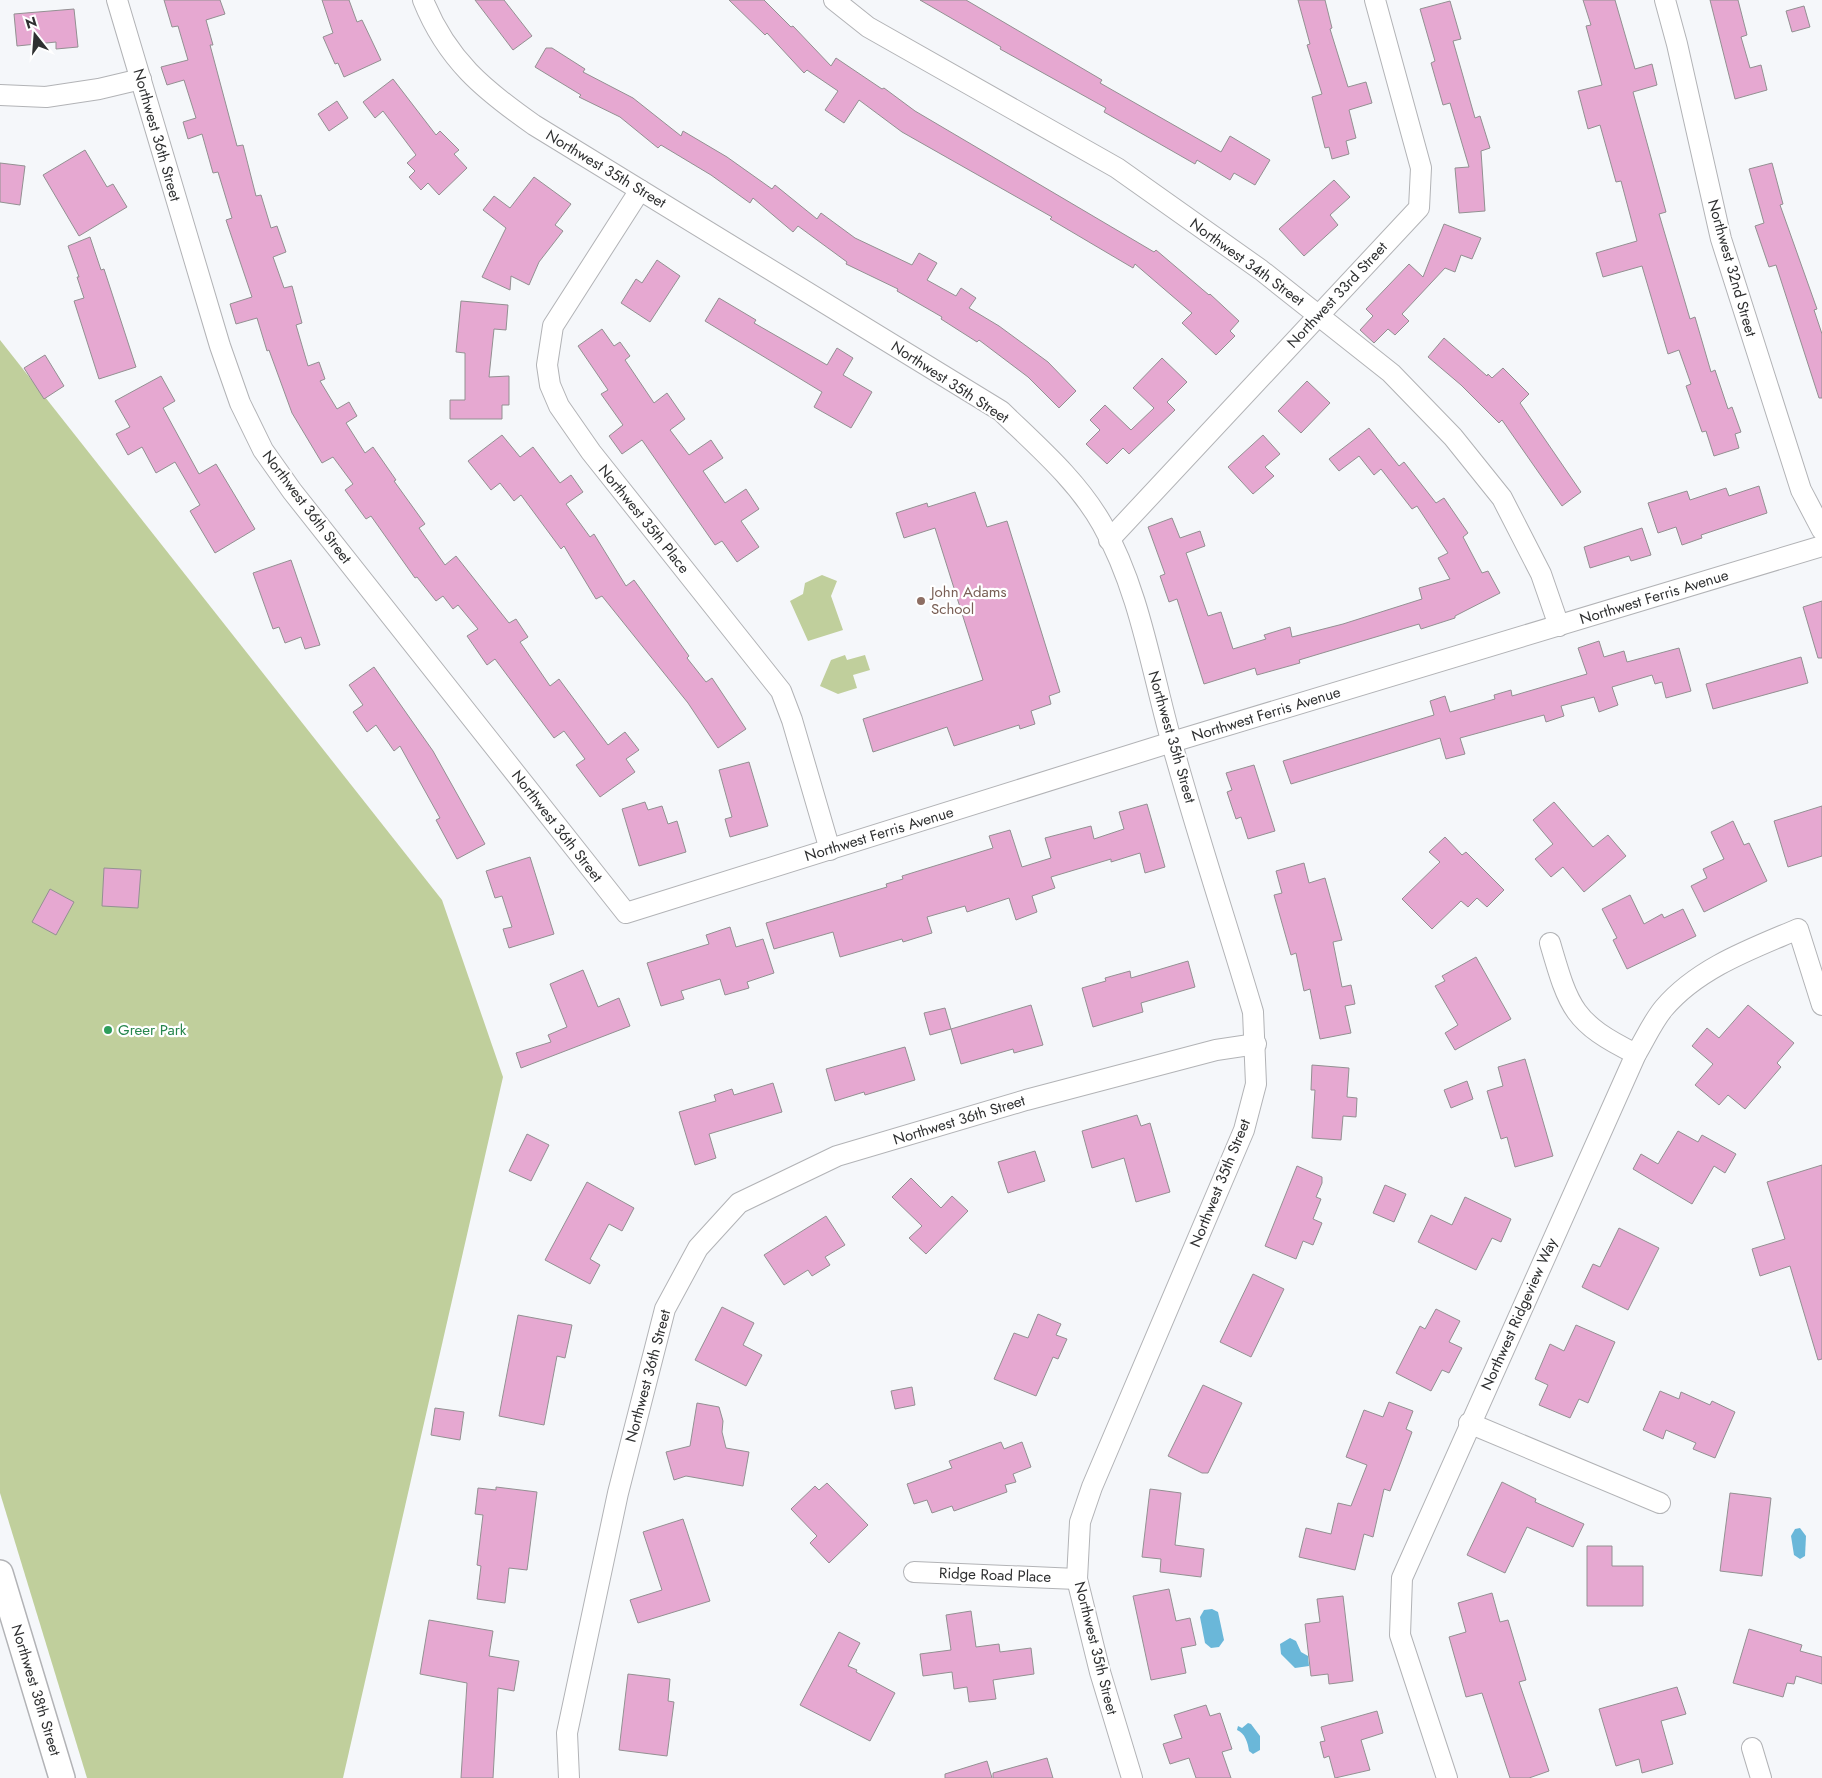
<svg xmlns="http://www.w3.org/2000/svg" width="1822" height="1778" viewBox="0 0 1822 1778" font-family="Jost,sans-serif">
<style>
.green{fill:#c0cf9c}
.water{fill:#6ab7d9}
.building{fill:#e6a8d1;stroke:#939092}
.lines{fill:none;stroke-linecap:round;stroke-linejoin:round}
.minor-casing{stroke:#b2b3b6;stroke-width:22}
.major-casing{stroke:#b2b3b6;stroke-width:28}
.minor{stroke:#fff;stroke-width:20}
.major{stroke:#fff;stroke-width:25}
.education-dot{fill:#8d6e63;stroke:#fff;stroke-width:2}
.leisure-dot{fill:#2e9e5b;stroke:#fff;stroke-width:2}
.labels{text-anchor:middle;stroke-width:4.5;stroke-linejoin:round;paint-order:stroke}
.street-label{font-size:15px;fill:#2f3031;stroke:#fff}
.education-label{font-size:15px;fill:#785e54;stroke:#fff;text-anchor:start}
.leisure-label{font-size:15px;fill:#27864d;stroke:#fff;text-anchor:start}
</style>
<rect width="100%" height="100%" fill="#f5f7fa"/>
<g class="green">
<path d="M0,340L442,900L503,1077L343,1778H87L0,1493Z"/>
<path d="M822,575L837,581L831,596L843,630L808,641L790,601L803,594L805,583Z"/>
<path d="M845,655L847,660L865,655L870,670L853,675L857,688L838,694L820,686L831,660Z"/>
</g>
<g class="water">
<path d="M1800,1528L1806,1536L1805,1556L1800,1559L1794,1555L1791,1536L1795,1529Z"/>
<path d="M1212,1609L1218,1612L1224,1640L1219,1647L1211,1648L1205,1643L1200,1617L1204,1610Z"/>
<path d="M1290,1638L1296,1641L1301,1652L1308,1656L1309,1666L1295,1668L1281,1654L1280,1644Z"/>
<path d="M1248,1723L1251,1724L1260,1736V1750L1253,1754L1249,1751C1248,1743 1245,1733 1237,1730L1238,1726L1242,1728Z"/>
</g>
<g class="building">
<path d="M164,0H220L225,14L206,20L213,45H210L237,146L243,145L256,196L261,195L271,228L277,226L286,252L273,257L284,288L292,286L302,323L296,325L308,366L319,362L325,379L320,381L337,409L349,402L357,416L346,423L365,453L373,447L396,480L394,481L425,524L419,528L445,565L456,556L509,623L516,619L528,637L520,642L550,686L559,679L608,745L625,732L639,750L626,759L635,772L600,797L576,765L585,759L564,731L554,738L495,659L487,665L467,636L478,629L458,605L453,609L443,596L436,601L417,577L415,578L371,516L366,519L345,490L353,484L333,457L322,463L292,413L269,350L267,351L257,318L236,324L230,304L252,297L226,220L232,218L218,172L213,173L202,134L188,139L183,122L196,118L184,80L167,85L161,67L188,60L178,26L172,27Z"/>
<path d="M322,0H349L357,22L362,20L381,60L344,77L338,63L335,64L323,37L333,33Z"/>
<path d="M475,0H504L532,36L513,50Z"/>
<path d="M729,0H764L791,27L793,26L831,66L836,58L882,89L884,88L915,111L1154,252L1156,250L1209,295L1210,294L1239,321L1230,331L1235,336L1216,355L1182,323L1192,313L1135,264L1133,268L1050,219L1052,217L902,132L859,100L844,123L825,110L838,91L807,70L804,73L767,33L765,35Z"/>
<path d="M920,0H966L1102,80L1100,83L1221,152L1230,136L1270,160L1255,185L1234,173L1230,180L1197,160L1195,164L1104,112L1106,108L1000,49L1001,47Z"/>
<path d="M1298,0H1325L1332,28L1330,29L1348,87L1366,82L1372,103L1349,110L1356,138L1346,141L1349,154L1332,159L1329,147L1325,148L1312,97L1322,94L1307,45L1310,44Z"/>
<path d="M1583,0H1615L1635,69L1652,64L1657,85L1633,92L1666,212L1659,214L1690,319L1695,317L1711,372L1715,370L1728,409L1732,407L1741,432L1735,434L1739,448L1714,456L1706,431L1702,432L1686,386L1691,384L1679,350L1668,354L1642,266L1603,277L1596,253L1637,241L1621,181L1616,182L1600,125L1588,129L1578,91L1602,85L1586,26L1591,25Z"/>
<path d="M1710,0H1738L1747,35L1741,37L1750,68L1761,65L1767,90L1735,99Z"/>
<path d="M1450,1L1461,39L1453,41L1475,118L1480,116L1490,148L1481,151L1485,211L1459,213L1455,168L1469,167L1450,103L1443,105L1431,63L1435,61L1420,9Z"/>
<path d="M1804,6L1810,27L1792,32L1786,11Z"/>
<path d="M74,9L78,47L56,49V42L17,46L14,14Z"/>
<path d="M546,48H552L585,69L583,72L633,98L681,136L683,131L727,157L772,189L775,185L817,219L821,213L855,238L912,265L919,253L937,263L927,280L956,296L961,288L976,298L969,308L999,326L1048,362L1076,391L1059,408L1028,377L979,340L977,342L941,319L942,317L897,291L898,289L846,264L847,262L798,226L793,232L753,198L750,203L711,175L661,145L658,148L620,117L579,97L581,95L535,67Z"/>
<path d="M393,79L436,135L440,131L459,150L454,154L467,168L439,195L428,183L421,190L409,177L415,171L407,163L416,155L383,111L375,118L363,102Z"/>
<path d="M337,101L348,118L329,131L318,114Z"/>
<path d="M85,150L107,187L113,184L127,207L79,236L43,175Z"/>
<path d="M0,163L25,166L20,205L0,202Z"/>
<path d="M1772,163L1783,204L1780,205L1817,309L1814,310L1822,334V398H1819L1776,265L1769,267L1755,226L1764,223L1749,169Z"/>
<path d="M534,177L571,204L555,225L563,231L539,262L529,285L511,276L510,290L482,277L506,228L483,210L494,196L510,208Z"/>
<path d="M1334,180L1350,197L1330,215L1338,225L1304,256L1279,229Z"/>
<path d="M1444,224L1481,238L1472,259L1461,255L1455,272L1445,268L1402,314L1409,321L1395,335L1388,329L1374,343L1360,330L1373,316L1366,309L1409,264L1423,277Z"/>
<path d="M90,237L101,270L104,269L136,367L99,379L74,301L84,298L77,277H79L68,246Z"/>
<path d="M657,260L680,276L650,322L621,303L636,279L642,283Z"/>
<path d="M719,298L756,320L754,323L827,365L837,348L853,358L843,375L872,392L851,428L814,407L822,392L705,321Z"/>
<path d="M461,301L508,305L506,330L494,329L489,377L509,376V405H502V419H450V400H465V353L456,352Z"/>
<path d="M602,329L614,346L620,342L630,356L625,360L654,403L667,393L685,419L670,430L689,455L711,440L723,458L703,471L725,503L746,489L759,509L741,521L759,547L737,562L722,541L715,545L642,440L622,454L609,436L623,425L601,394L608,390L578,346Z"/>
<path d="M1444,338L1487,376L1488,374L1492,378L1503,368L1529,394L1520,403L1581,492L1562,506L1502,420L1499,423L1461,385L1428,357Z"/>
<path d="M45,355L64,386L44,399L24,368Z"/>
<path d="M1162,358L1187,382L1167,402L1175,410L1129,454L1123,448L1107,464L1086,444L1100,430L1090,420L1105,405L1131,430L1154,408L1133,388Z"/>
<path d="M161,376L175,401L163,408L199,474L216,464L255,529L215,553L190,511L200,505L175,462L156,473L142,447L128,455L116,434L130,427L115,401Z"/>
<path d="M1307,381L1330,403L1301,433L1278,411Z"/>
<path d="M1369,428L1399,466L1404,462L1436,503L1444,498L1468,533L1463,537L1482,573L1488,571L1500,593L1455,616V618L1421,629L1419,624L1299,660L1300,663L1257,675L1255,668L1204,684L1177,599L1169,602L1160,576L1165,574L1148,527L1172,518L1180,538L1200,531L1205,546L1186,553L1208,616L1221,612L1233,649L1266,639L1264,635L1290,627L1292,637L1343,624L1422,599L1419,588L1450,579L1438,558L1448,553L1417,506L1412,509L1381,469L1374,475L1359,456L1339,471L1329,459Z"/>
<path d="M502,435L520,457L533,447L560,483L571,475L583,492L566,504L590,537L594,534L626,586L634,580L689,656L687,658L706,682L712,678L746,729L718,748L688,703L602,596L596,599L564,546L561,549L521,495L514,501L500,483L491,490L468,461Z"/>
<path d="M1263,435L1280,454L1265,467L1274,476L1253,494L1228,467Z"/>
<path d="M1759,486L1767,513L1701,535L1702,538L1682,545L1676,527L1658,533L1648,503L1687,491L1690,500L1726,488L1729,496Z"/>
<path d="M975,492L987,527L1007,521L1060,692L1049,696L1051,704L1031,711L1035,724L1020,729L1019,725L954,746L947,727L873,752L863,719L983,680L935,528L904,538L896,513L927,503L928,507Z"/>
<path d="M1642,528L1651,555L1631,561L1629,556L1590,568L1584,547Z"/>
<path d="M291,560L320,645L305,649L301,637L285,643L279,627L273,629L253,573Z"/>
<path d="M1822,601V658H1818L1803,607Z"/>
<path d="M1599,641L1604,657L1624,651L1627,662L1679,648L1691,691L1666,698L1662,682L1655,684L1652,675L1612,687L1618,705L1599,712L1594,697L1561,706L1564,716L1546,722L1544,715L1460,738L1465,754L1446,759L1440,738L1291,784L1283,761L1434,715L1430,701L1445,696L1450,712L1495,699L1494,695L1511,690L1512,696L1587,674L1578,648Z"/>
<path d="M1801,657L1808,683L1713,709L1706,684Z"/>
<path d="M374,667L433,751L485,844L457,859L436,820L440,818L400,746L394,751L376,725L367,732L353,712L363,705L349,685Z"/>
<path d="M749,762L768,826L730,837L725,819L732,817L719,770Z"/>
<path d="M1254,765L1275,831L1248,839L1241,817L1236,819L1227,792L1232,790L1226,773Z"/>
<path d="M645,802L648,810L662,806L668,824L677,821L686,852L639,866L622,809Z"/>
<path d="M1554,802L1593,847L1608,835L1626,856L1584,892L1563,867L1551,877L1535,859L1553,844L1533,820Z"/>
<path d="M1147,804L1165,867L1145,873L1140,853L1111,862V859L1051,877L1055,888L1032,896L1037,912L1016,920L1009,898L967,912L965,906L927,917L932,933L903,942L902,939L840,957L833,932L774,949L766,923L887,887L886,884L903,879L902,876L993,848L989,836L1010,830L1022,867L1051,858L1045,838L1091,826L1094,839L1124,829L1119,812Z"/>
<path d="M1822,806V856L1788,867L1774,821Z"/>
<path d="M1733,821L1744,845L1749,843L1767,881L1704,912L1691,886L1707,878L1703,869L1724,859L1711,832Z"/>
<path d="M1445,837L1462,855L1466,852L1504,890L1487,907L1477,898L1468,907L1461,901L1432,929L1402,899L1440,862L1429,852Z"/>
<path d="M530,857L554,934L509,948L503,929L512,927L502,896L495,898L486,871Z"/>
<path d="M1304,863L1309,883L1325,878L1342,940L1333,942L1342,987L1351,985L1355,1004L1345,1006L1351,1033L1320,1039L1310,989L1304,991L1296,953L1291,955L1274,895L1282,893L1276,871Z"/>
<path d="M104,868L141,870L138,908L102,906Z"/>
<path d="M50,889L74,902L56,935L32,922Z"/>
<path d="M1630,895L1644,924L1662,914L1664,918L1683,909L1696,936L1627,969L1613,940L1617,938L1602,909Z"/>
<path d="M730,927L736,947L763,939L774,973L747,982L749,988L725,995L720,979L681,991L684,999L661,1006L647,963L709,944L706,935Z"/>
<path d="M1476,957L1511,1019L1455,1050L1445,1033L1458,1025L1435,986L1445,981L1442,976Z"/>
<path d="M1188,961L1195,987L1141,1003L1143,1012L1093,1027L1082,988L1106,981L1105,978L1130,971L1131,978Z"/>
<path d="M583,970L598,1007L619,998L630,1026L521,1068L516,1053L551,1042L548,1035L567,1027L550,984Z"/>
<path d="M1031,1005L1043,1045L1014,1053L1013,1049L961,1064L951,1029Z"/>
<path d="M1748,1005L1794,1043L1777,1063L1781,1067L1745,1109L1728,1095L1719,1105L1695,1085L1713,1064L1692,1046L1707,1028L1719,1038Z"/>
<path d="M945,1008L951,1029L930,1035L924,1013Z"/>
<path d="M905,1047L915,1080L865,1095L864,1092L835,1101L826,1069Z"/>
<path d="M1525,1059L1553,1156L1515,1167L1507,1137L1501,1139L1487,1091L1503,1086L1498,1067Z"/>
<path d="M1312,1065L1349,1068L1347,1097L1357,1098L1356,1117L1343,1116L1341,1140L1312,1138L1315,1090H1311Z"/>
<path d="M1467,1081L1473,1099L1451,1108L1444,1090Z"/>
<path d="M773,1083L782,1112L709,1134L716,1158L695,1165L679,1112L716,1101L714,1095L732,1089L734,1095Z"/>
<path d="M1137,1115L1141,1126L1150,1123L1170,1192L1136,1202L1124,1158L1092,1168L1082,1131Z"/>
<path d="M1678,1131L1698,1142L1702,1135L1736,1154L1725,1173L1714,1166L1692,1204L1633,1169L1641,1154L1658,1164Z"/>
<path d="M527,1134L549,1145L531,1181L509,1171Z"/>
<path d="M1035,1151L1045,1181L1008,1193L998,1162Z"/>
<path d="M1822,1165V1359L1818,1360L1790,1266L1760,1276L1752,1249L1785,1239L1767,1182Z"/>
<path d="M1297,1166L1322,1177V1183L1316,1197L1321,1199L1313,1219L1322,1223L1313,1245L1303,1241L1296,1259L1265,1246Z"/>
<path d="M911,1178L941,1208L952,1196L968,1211L926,1254L909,1238L922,1226L892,1197Z"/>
<path d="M587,1182L634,1208L622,1231L609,1224L590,1259L600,1265L590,1284L545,1260Z"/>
<path d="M1385,1185L1406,1194L1394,1222L1373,1213Z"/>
<path d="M1465,1197L1511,1219L1501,1242L1492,1238L1476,1270L1418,1242L1431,1215L1452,1225Z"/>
<path d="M826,1216L845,1245L825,1257L830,1265L812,1276L808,1270L784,1285L764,1255Z"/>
<path d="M1619,1228L1659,1248L1628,1310L1582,1287L1593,1264L1600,1267Z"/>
<path d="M1253,1274L1284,1289L1251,1357L1220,1342Z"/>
<path d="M722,1307L754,1323L743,1345L762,1355L746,1386L695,1360Z"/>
<path d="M1436,1309L1460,1321L1449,1342L1462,1348L1449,1373L1442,1370L1431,1391L1396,1373L1420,1326L1425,1329Z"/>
<path d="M1038,1314L1061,1324L1056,1335L1067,1339L1058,1359L1053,1357L1036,1396L994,1379L1014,1333L1028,1338Z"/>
<path d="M518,1315L572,1325L565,1358L557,1356L544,1425L499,1416Z"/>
<path d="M1576,1325L1615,1342L1588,1403L1579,1399L1570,1418L1539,1405L1548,1385L1535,1379L1550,1344L1564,1351Z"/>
<path d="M1203,1385L1242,1403L1208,1473H1202L1168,1456Z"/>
<path d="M912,1387L915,1405L895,1409L891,1391Z"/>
<path d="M1660,1391L1679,1399L1681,1392L1710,1405L1712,1401L1735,1412L1715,1458L1693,1449L1696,1443L1666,1430L1663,1439L1643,1430Z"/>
<path d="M1389,1402L1413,1411L1406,1429L1412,1432L1390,1491L1384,1489L1373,1537L1364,1534L1355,1570L1299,1557L1306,1528L1331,1534L1338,1503L1351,1506L1367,1465L1346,1457L1364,1410L1383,1417Z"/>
<path d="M697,1403L719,1407L723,1421L722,1432L726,1448L749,1452L743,1486L686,1476L674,1480L666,1452L690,1446Z"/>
<path d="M435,1408L464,1412L460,1440L431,1435Z"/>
<path d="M1001,1442L1004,1449L1022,1442L1031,1467L1013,1474L1016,1482L1005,1485L1007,1492L954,1511L952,1506L932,1513L927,1500L914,1504L907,1484L952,1468L949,1461Z"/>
<path d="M1502,1482L1536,1499L1535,1502L1584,1524L1573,1547L1527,1527L1505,1573L1467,1555Z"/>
<path d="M827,1483L868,1525L829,1563L810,1543L817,1536L791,1509L815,1486L819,1490Z"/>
<path d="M496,1487L537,1492L527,1570L509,1568L505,1603L477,1599L481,1566L477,1565L483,1515L475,1514L478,1488L496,1490Z"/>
<path d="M1150,1489L1181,1493L1175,1545L1204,1549L1201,1577L1160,1572L1161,1559L1142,1557Z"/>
<path d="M1730,1493L1771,1498L1762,1576L1720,1571Z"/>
<path d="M683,1519L710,1601L638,1623L630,1600L662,1590L643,1532Z"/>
<path d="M1587,1546H1612V1566H1643V1606H1587Z"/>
<path d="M1169,1589L1176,1621L1190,1618L1196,1645L1181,1648L1186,1673L1151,1680L1133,1596Z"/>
<path d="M1492,1593L1500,1622L1508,1620L1526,1680L1519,1682L1549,1771L1529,1778H1510L1482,1693L1466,1697L1449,1637L1466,1632L1458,1603Z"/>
<path d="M1343,1596L1353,1681L1329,1684L1328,1674L1311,1676L1305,1624L1320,1622L1317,1599Z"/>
<path d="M971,1611L976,1647L999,1644L1000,1652L1031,1648L1034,1674L993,1680L996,1699L969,1702L967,1687L954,1689L952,1672L923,1676L920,1654L951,1650L946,1615Z"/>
<path d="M429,1620L493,1631L489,1656L519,1661L514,1691L498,1688L493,1778H461L467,1683L420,1674Z"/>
<path d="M1749,1629L1802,1645L1800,1651L1822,1657V1684L1796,1676L1794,1684L1787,1683L1783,1697L1733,1683Z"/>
<path d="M839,1632L860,1643L848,1666L857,1670L856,1672L895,1693L870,1741L800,1705Z"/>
<path d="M628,1674L670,1679L668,1701L674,1702L667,1756L619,1750Z"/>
<path d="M1677,1687L1686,1714L1661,1721L1673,1764L1642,1773L1639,1759L1616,1766L1599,1709Z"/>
<path d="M1206,1705L1210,1716L1220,1713L1232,1749L1222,1752L1231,1778H1196L1189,1758L1170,1764L1163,1744L1182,1738L1174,1715Z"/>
<path d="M1377,1711L1383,1733L1361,1740L1370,1770L1335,1778L1329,1756L1324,1758L1320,1742L1325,1741L1321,1727Z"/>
<path d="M1047,1758L1053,1778H993V1773Z"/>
<path d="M987,1761L992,1778H945V1774Z"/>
</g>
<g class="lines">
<g class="minor-casing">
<g id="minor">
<path d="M117,0L220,346L240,403L263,450L292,491L626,913L1172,742L1822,546"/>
<path d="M423,0C447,60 484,90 534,125L1001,411C1037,446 1077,480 1102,524C1139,589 1151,668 1171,740C1196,831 1226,921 1253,1012L1256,1084L1244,1130L1092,1487L1080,1522L1077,1579L1100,1672L1132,1778"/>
<path d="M834,0L868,27L1117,168L1261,270L1391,373L1453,437L1502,498L1541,574L1559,626"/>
<path d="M1665,0L1677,44L1721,239L1801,490L1822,530"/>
<path d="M0,95L46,97L99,89L141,79"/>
<path d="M640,190L553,326L547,365L550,385L559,406L591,452L781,691L792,720L830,850"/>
<path d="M1109,540L1419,208L1421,168L1375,0"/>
<path d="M1550,943C1569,1008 1573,1023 1636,1054"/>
<path d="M1469,1423L1660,1503"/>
<path d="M914,1572L1077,1579"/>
<path d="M1752,1748L1761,1778"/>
<path d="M569,1778L567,1733L618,1493L665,1309L698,1248L739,1203L837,1156L1026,1100L1216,1050L1256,1044"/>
<path d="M1447,1778L1400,1635L1402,1578L1636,1054C1645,1039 1653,1021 1664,1008C1698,968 1751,949 1798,929L1822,1005"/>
</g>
</g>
<g class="major-casing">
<path id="major" d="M0,1573L62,1778"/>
</g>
<use href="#minor" class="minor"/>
<use href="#major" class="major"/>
</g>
<circle class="education-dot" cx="921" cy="601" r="5"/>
<circle class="leisure-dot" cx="108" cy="1030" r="5"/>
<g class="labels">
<g class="street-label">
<text transform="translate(157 135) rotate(74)" y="5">Northwest 36th Street</text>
<text transform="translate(606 169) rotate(31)" y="5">Northwest 35th Street</text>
<text transform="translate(1247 262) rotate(36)" y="5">Northwest 34th Street</text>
<text transform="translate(1732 268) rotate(74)" y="5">Northwest 32nd Street</text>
<text transform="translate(1337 295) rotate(-47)" y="5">Northwest 33rd Street</text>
<text transform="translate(950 382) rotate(33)" y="5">Northwest 35th Street</text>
<text transform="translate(307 507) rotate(53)" y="5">Northwest 36th Street</text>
<text transform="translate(644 519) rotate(51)" y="5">Northwest 35th Place</text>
<text transform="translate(1654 597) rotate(-17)" y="5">Northwest Ferris Avenue</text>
<text transform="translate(1266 714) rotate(-17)" y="5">Northwest Ferris Avenue</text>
<text transform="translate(1172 737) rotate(74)" y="5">Northwest 35th Street</text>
<text transform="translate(557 826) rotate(52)" y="5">Northwest 36th Street</text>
<text transform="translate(879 834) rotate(-17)" y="5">Northwest Ferris Avenue</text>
<text transform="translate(959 1120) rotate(-17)" y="5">Northwest 36th Street</text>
<text transform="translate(1220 1183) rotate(-68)" y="5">Northwest 35th Street</text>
<text transform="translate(1519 1314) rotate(-66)" y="5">Northwest Ridgeview Way</text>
<text transform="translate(648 1376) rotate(-75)" y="5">Northwest 36th Street</text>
<text transform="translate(995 1575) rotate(2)" y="5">Ridge Road Place</text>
<text transform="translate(1096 1648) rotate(76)" y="5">Northwest 35th Street</text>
<text transform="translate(36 1690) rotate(73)" y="5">Northwest 38th Street</text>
</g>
<g class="education-label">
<text x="931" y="597">John Adams<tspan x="931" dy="17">School</tspan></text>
</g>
<g class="leisure-label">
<text x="118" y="1035">Greer Park</text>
</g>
</g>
<g transform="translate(35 35) rotate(343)" stroke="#ffffff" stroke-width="4" paint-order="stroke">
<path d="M0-4L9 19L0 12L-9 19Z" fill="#2f3031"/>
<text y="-8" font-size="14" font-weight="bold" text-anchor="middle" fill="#2f3031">N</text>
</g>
</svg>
